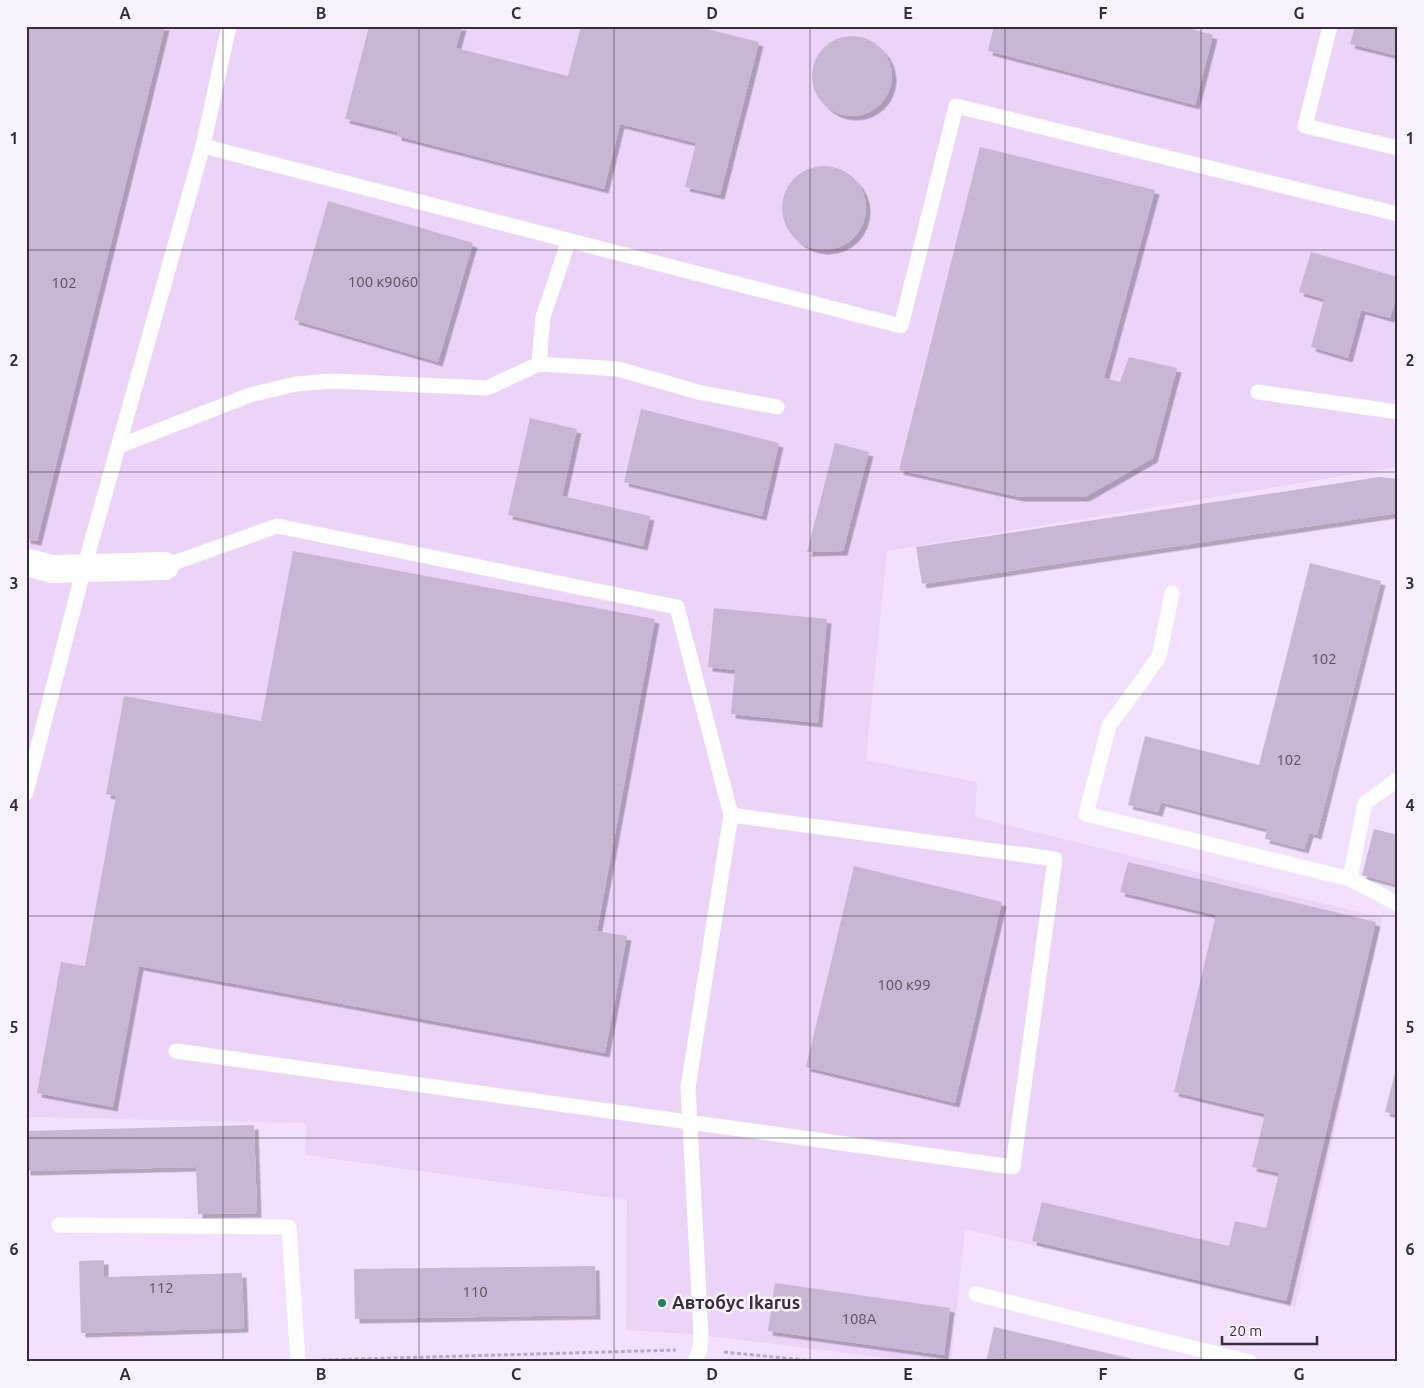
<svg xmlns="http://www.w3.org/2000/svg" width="1424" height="1388" viewBox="0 0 1424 1388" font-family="Ubuntu,sans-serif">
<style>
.built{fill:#ecd4f9}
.building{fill:#c9b6d4;filter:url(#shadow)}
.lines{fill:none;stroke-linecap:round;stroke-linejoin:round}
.path{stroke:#b9aac3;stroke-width:3;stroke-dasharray:4 2.5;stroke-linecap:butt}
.lane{stroke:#fff;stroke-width:15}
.street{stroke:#fff;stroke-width:28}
.grid{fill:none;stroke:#362e3a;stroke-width:1;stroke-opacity:0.55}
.poi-dot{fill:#1f855f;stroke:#faf2ff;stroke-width:2}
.labels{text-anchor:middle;stroke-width:5;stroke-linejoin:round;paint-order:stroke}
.number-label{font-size:15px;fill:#5b5060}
.poi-label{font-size:18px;font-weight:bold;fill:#362e3a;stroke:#faf2ff;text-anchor:start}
.neatline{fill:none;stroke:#362e3a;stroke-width:2}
.grid-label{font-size:16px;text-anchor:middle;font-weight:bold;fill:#362e3a}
</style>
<defs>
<filter id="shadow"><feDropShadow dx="4.5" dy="4.5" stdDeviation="0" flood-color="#0004"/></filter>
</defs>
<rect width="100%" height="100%" fill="#f3e0ff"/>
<path class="built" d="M26,26H1398V467L887,551L866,760L977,782L975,817L1382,918L1295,1308L965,1229L951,1362H919L701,1335L626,1330L627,1200L305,1155L306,1123L26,1117Z"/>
<g class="building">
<path d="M26,26H165L37,541L26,539Z"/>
<path d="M369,26H462L456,48L568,76L581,26H695L759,42L720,195L685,187L696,143L620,124L604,189L397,136V132L345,119Z"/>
<path d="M994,26H1188V28L1213,35L1195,105L988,51Z"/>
<path d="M1355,26H1398V56L1350,44Z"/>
<circle cx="852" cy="76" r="40"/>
<path d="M980,147L1155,190L1104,378L1120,382L1129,357L1177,368L1153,458L1085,497H1019L899,470Z"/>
<circle cx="824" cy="208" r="42"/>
<path d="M328,201L473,243L438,362L294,320Z"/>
<path d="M1311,252L1398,277V291L1390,318L1361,310L1348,358L1311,347L1324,299L1299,292Z"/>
<path d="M641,409L779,443L762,516L624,482Z"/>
<path d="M530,418L577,429L562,496L650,516L643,546L508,515Z"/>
<path d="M835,443L869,452L843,551L807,552Z"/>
<path d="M1380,477L1398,479V513L922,584L916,547Z"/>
<path d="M293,551L655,619L597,931L627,936L605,1053L139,966L113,1107L37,1093L61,962L85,966L116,796L106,794L124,696L261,721Z"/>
<path d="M1310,563L1381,581L1317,835L1309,833L1304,849L1265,839L1267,829L1161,802L1158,812L1128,805L1145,736L1259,765Z"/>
<path d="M714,608L827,619L818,723L731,714L735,670L708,667Z"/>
<path d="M1374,829L1398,835V874L1395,884L1362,875Z"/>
<path d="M1128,862L1376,922L1286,1301L1032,1241L1042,1202L1229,1246L1235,1221L1266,1228L1279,1173L1252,1167L1265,1114L1174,1092L1216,915L1120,892Z"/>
<path d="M854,866L1002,902L955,1103L806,1067Z"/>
<path d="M1397,1065H1398V1115L1385,1112Z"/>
<path d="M254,1125L257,1213L198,1214L196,1167L26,1171V1131Z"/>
<path d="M104,1260V1277L242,1273L244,1328L81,1333L79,1261Z"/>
<path d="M595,1266L596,1315L355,1319L354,1269Z"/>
<path d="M775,1283L950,1308L944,1355L768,1331Z"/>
<path d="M994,1327L1142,1361V1362H986Z"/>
</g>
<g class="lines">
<g class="path">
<path d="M724,1352L824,1362"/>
<path d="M322,1360L676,1350"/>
</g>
<g class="lane">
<path d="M1330,26L1305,126L1398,148"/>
<path d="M203,146L901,326L956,106L1398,214"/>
<path d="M539,364L543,317L569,240"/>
<path d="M1258,392L1398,412"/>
<path d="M119,446L250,395L296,384L333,381L487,388L539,364L618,369L698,392L777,407"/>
<path d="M165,566L277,526L677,607L731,815"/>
<path d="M1172,593L1159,657L1109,726L1086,814L1350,879L1398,904"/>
<path d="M26,793L84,568L203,146L229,26"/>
<path d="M1350,879L1365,803L1398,779"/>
<path d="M176,1051L1013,1167L1055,859L731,815L688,1087L701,1335L700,1349L695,1362"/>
<path d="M59,1225L289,1227L298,1362"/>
<path d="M976,1294L1250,1362"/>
</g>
<path class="street" d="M26,562L52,569L165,566"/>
</g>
<path class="grid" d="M223,26V1362M419,26V1362M614,26V1362M810,26V1362M1005,26V1362M1201,26V1362M26,250H1398M26,472H1398M26,694H1398M26,916H1398M26,1138H1398"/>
<circle class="poi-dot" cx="662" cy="1303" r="5"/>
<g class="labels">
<g class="number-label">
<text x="383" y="287">100 к9060</text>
<text x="64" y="288">102</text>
<text x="1324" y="664">102</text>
<text x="1289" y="765">102</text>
<text x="904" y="990">100 к99</text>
<text x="161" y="1293">112</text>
<text x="475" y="1297">110</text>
<text x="859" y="1324">108А</text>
</g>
<g class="poi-label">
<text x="672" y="1309">Автобус Ikarus</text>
</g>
</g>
<rect width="1424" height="1388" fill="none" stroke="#faf2ff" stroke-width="55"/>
<path d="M1222 1336v8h95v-8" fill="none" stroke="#362e3a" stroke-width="2.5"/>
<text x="1229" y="1336" font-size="15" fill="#362e3a" stroke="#faf2ff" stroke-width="4" paint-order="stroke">20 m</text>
<rect x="28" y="28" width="1368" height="1332" class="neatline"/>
<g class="grid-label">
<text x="125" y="19">A</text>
<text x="321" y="19">B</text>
<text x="516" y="19">C</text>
<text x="712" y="19">D</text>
<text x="908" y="19">E</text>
<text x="1103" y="19">F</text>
<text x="1299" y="19">G</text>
<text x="14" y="144">1</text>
<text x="1410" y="144">1</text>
<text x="14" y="366">2</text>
<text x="1410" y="366">2</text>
<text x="14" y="589">3</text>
<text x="1410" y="589">3</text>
<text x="14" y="811">4</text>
<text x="1410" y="811">4</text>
<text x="14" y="1033">5</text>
<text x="1410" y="1033">5</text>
<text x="14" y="1255">6</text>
<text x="1410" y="1255">6</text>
<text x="125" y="1380">A</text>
<text x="321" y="1380">B</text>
<text x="516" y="1380">C</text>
<text x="712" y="1380">D</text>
<text x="908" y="1380">E</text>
<text x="1103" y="1380">F</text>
<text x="1299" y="1380">G</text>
</g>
</svg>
